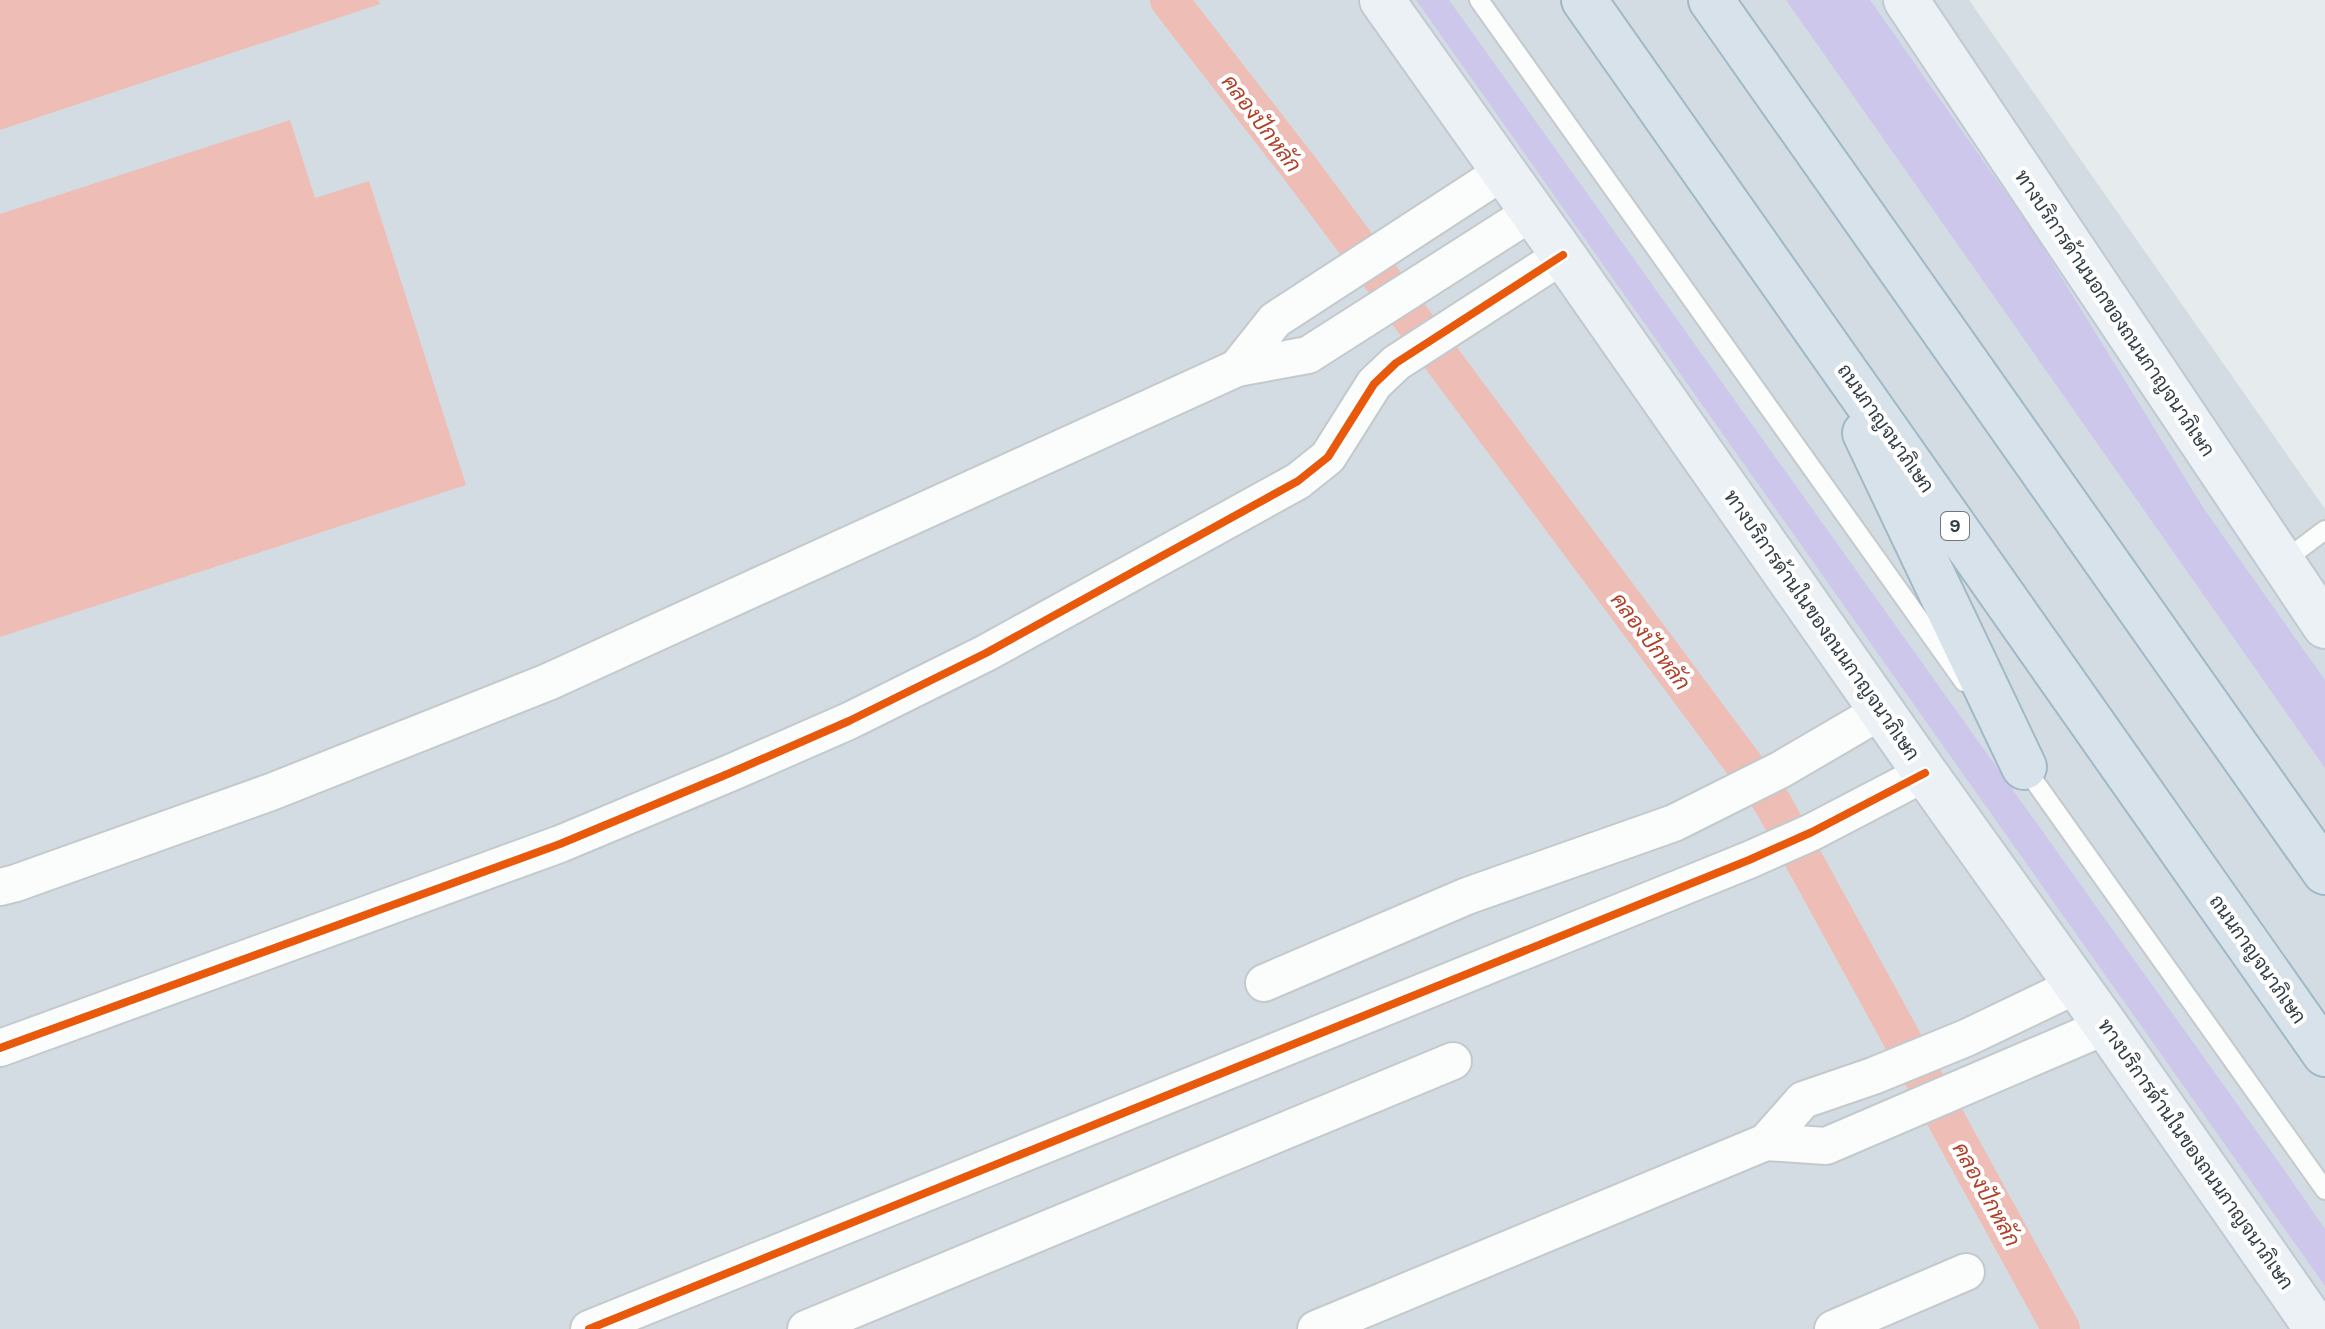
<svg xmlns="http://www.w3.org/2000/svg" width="2325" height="1329" viewBox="0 0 2325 1329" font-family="'DM Sans',Sarabun,sans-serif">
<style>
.residential{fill:#d3dce3}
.green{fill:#ccc7eb}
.water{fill:#eebdb5}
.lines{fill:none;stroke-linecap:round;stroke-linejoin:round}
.canal{stroke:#eebdb5;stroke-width:38}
.service-casing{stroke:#c4c9cc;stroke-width:22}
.minor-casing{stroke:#c4c9cc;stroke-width:40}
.secondary-casing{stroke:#c0c9d1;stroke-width:48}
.motorway-casing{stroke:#a1b8c6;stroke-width:48}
.service{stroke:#fbfcfc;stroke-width:18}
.minor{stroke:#fbfcfc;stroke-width:36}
.secondary{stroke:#ecf1f6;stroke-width:44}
.motorway{stroke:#d7e2eb;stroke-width:44}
.cycleway-casing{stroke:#fff;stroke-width:13}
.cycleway{stroke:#e8590c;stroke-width:8}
.labels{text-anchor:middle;stroke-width:8;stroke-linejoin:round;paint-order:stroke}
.shield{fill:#fff;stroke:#70787c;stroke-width:2}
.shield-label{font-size:18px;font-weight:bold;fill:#333e44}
.street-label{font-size:20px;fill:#333e44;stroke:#fff}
.water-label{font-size:22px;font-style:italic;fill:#b1412a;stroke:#fff}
</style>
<rect width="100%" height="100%" fill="#e6ebee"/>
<path class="residential" d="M0,0H1969L2325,509V1329H0Z"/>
<g class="green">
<path d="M1416,0H1449L2285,1171L2325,1229V1286Z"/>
<path d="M1786,0H1870L2034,233L2204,509L2325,680V768Z"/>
</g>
<g class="water">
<path d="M0,0H378L380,4L0,130Z"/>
<path d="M290,120L315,198L369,181L466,485L0,637V214Z"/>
</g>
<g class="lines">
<path class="canal" d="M1169,0L1301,170L1772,802L2061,1329"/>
<g class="service-casing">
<g id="service">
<path d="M1479,0L1964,682"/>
<path d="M2281,563L2325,530"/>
<path d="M2023,765L2325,1190"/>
</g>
</g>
<g class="minor-casing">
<g id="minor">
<path d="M1237,368L1275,320L1504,171"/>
<path d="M0,887L16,883L271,792L548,682L1237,368L1308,355L1532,212"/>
<path d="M1264,983L1467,896L1674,823L1780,770L1881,711"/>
<path d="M0,1048L560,844L730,773L849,721L986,653L1298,481L1328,457L1374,384L1396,363L1563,255"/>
<path d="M1766,1142L1826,1146L2106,1026"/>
<path d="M589,1329L1749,860L1812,832L1925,773"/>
<path d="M806,1329L1453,1061"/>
<path d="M1316,1329L1766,1142L1803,1100L1873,1076L1966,1038L2077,985"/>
<path d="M1833,1329L1966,1272"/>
</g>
</g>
<g class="secondary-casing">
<g id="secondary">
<path d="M1382,0L1563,255L1925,773L2106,1026L2317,1329"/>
<path d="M1906,0L2325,626"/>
</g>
</g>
<g class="motorway-casing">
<g id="motorway">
<path d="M1584,0L2325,1054"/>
<path d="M1711,0L2325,872"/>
<path d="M1865,433L2024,767"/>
</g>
</g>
<use href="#service" class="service"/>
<use href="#minor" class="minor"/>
<use href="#secondary" class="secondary"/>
<use href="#motorway" class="motorway"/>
<g class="cycleway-casing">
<g id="cycleway">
<path d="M0,1048L560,844L730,773L849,721L986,653L1298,481L1328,457L1374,384L1396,363L1563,255"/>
<path d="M589,1329L1749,860L1812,832L1925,773"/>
</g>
</g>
<use href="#cycleway" class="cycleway"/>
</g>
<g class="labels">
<rect class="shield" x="1941" y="512" width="28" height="28" rx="6"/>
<g class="shield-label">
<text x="1955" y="532">9</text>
</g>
<g class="street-label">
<text transform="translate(2115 313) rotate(56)" y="7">ทางบริการด้านนอกของถนนกาญจนาภิเษก</text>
<text transform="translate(1886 428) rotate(55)" y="7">ถนนกาญจนาภิเษก</text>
<text transform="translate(1822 625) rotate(55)" y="7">ทางบริการด้านในของถนนกาญจนาภิเษก</text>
<text transform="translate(2258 959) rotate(55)" y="7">ถนนกาญจนาภิเษก</text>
<text transform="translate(2196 1154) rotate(55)" y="7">ทางบริการด้านในของถนนกาญจนาภิเษก</text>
</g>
<g class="water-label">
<text transform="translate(1262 123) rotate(53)" y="8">คลองปักหลัก</text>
<text transform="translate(1651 641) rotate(53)" y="8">คลองปักหลัก</text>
<text transform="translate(1987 1194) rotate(61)" y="8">คลองปักหลัก</text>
</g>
</g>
</svg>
